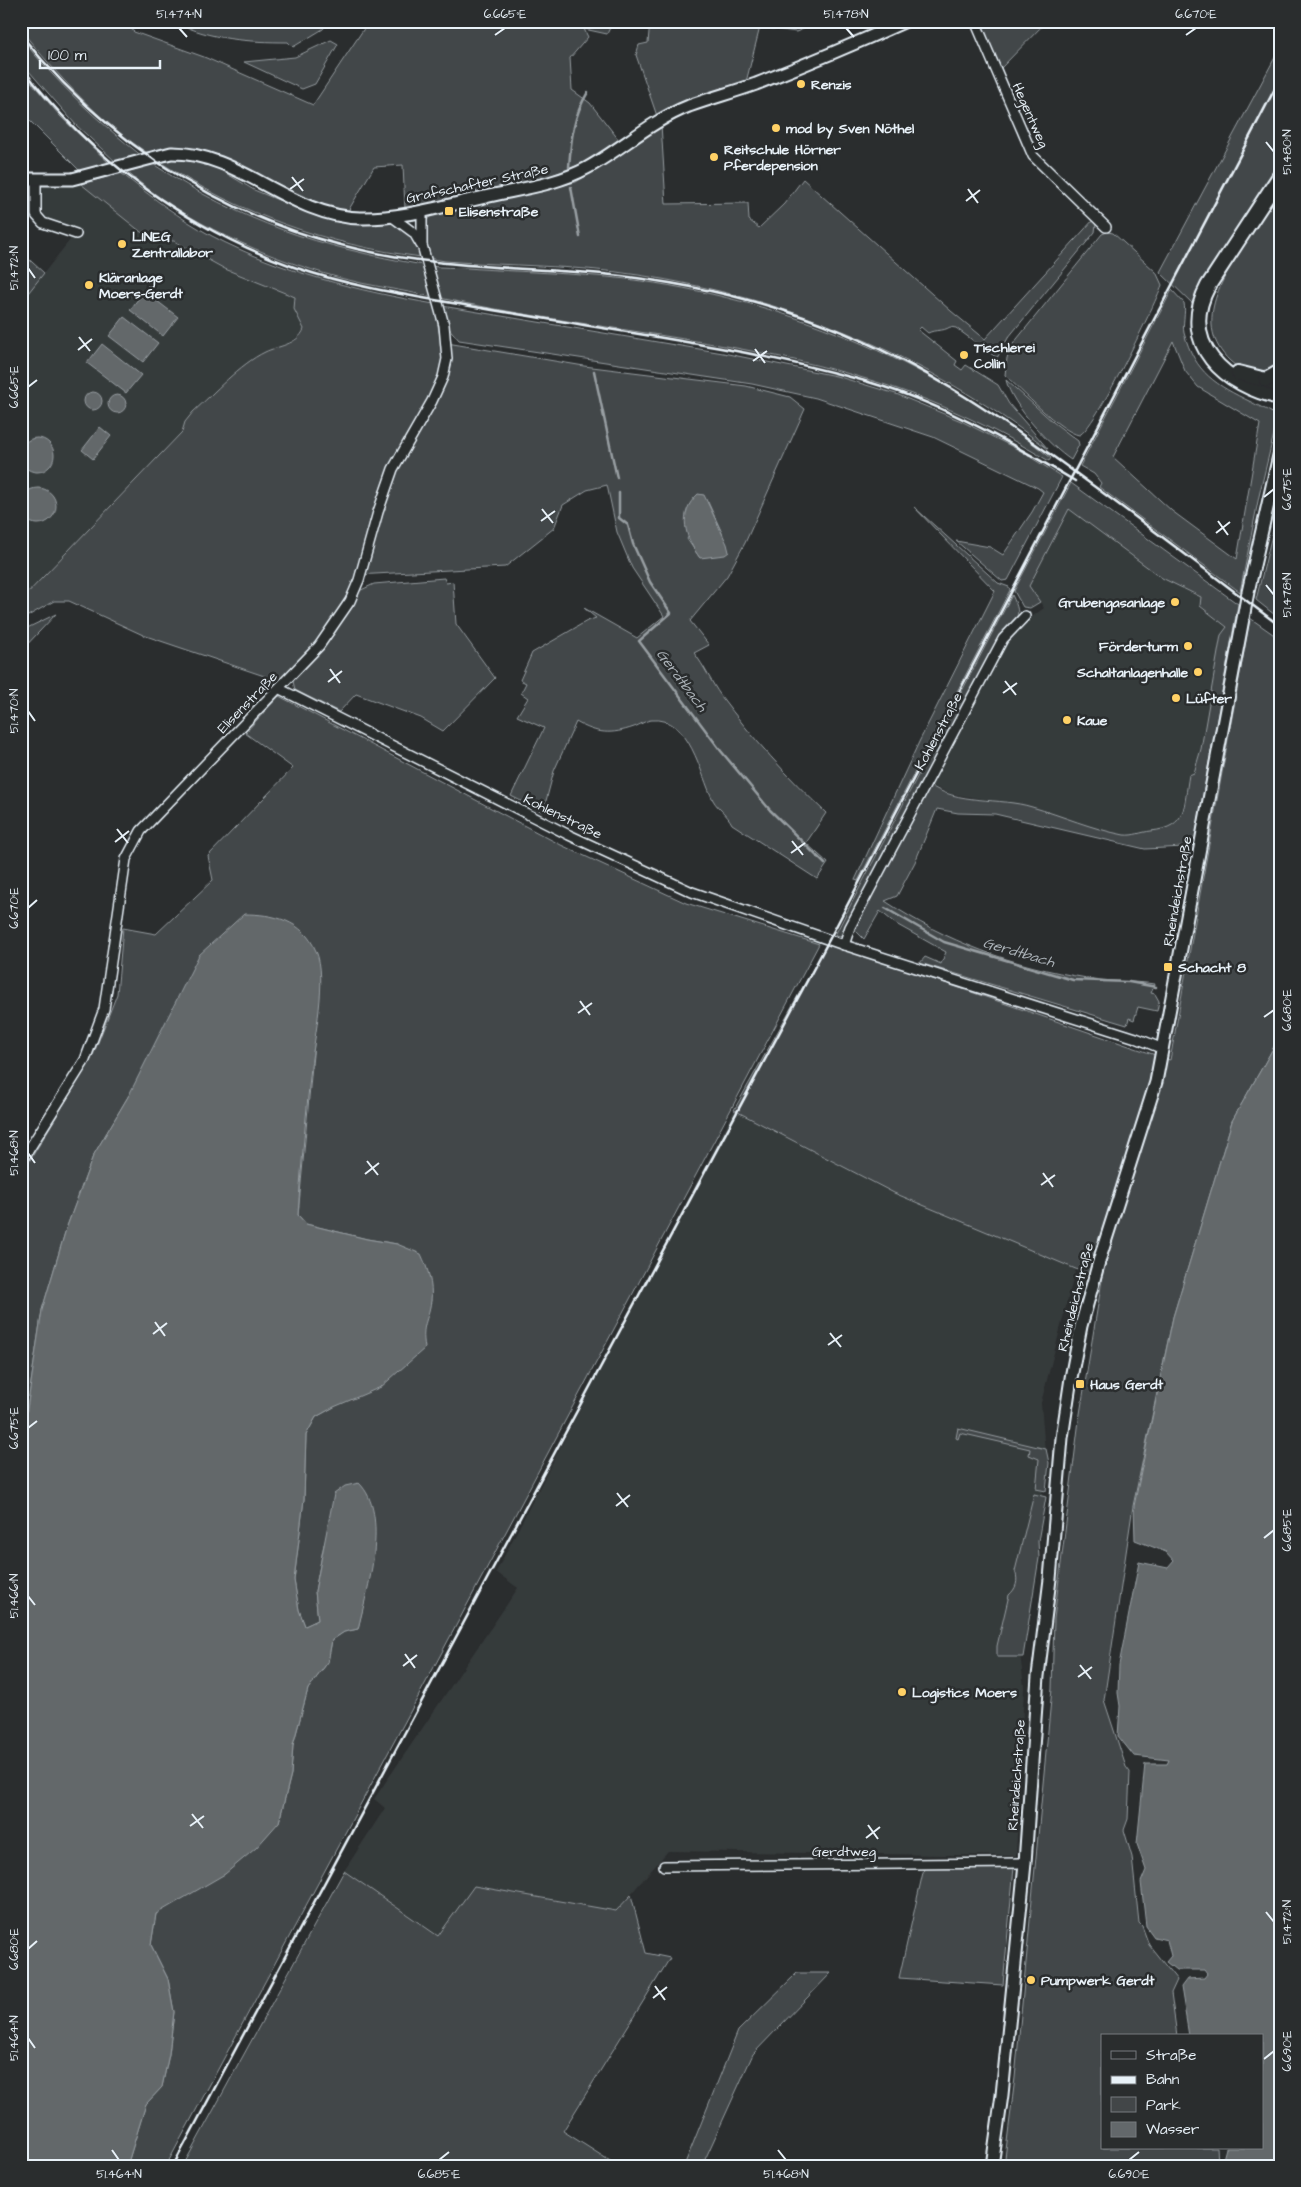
<svg xmlns="http://www.w3.org/2000/svg" width="1301" height="2187" viewBox="0 0 1301 2187" font-family="'Architects Daughter',sans-serif">
<style>
.built{fill:#363a3b}
.green{fill:#424648;stroke:#959ca0;fill-rule:evenodd}
.water{fill:#63686b;stroke:#989fa3}
.lines{fill:none;stroke-linecap:round;stroke-linejoin:round}
.stream{stroke:#989fa3;stroke-width:2.5}
.minor-casing{stroke:#e8f1f8;stroke-width:12}
.major-casing{stroke:#e8f1f8;stroke-width:15}
.highway-casing{stroke:#e8f1f8;stroke-width:18}
.minor{stroke:#2a2d2e;stroke-width:9}
.major{stroke:#2a2d2e;stroke-width:11}
.highway{stroke:#2a2d2e;stroke-width:14}
.rail{stroke:#e8f1f8;stroke-width:2.5}
.ticks{fill:none;stroke:#e8f1f8;stroke-width:2}
.poi-dot{fill:#ffd166;stroke:#2a2d2e;stroke-width:2}
.labels{text-anchor:middle;stroke-width:5;stroke-linejoin:round;paint-order:stroke}
.poi-label{font-size:14px;font-weight:bold;fill:#e8f1f8;stroke:#2a2d2e;text-anchor:start}
.street-label{font-size:14px;fill:#e8f1f8;stroke:#2a2d2e}
.water-label{font-size:15px;font-style:italic;fill:#acb3b9;stroke:#2a2d2e}
.neatline{fill:none;stroke:#e8f1f8;stroke-width:2}
.ticks-label{font-size:12px;text-anchor:middle;fill:#e8f1f8}
</style>
<rect width="100%" height="100%" fill="#2a2d2e"/>
<filter id="ink" filterUnits="userSpaceOnUse"><feTurbulence type="fractalNoise" baseFrequency=".02" numOctaves="2"/><feDisplacementMap in="SourceGraphic" scale="10" xChannelSelector="R" yChannelSelector="G"/><feConvolveMatrix kernelMatrix="1 2 1 2 8 2 1 2 1" color-interpolation-filters="sRGB"/></filter>
<g filter="url(#ink)">
<g class="built">
<path d="M81,184L151,240L174,241L225,269L295,297L296,314L304,329L299,336L287,344L257,357L193,412L185,422L182,432L21,600V302L77,231L49,221L44,215L41,208L42,187Z"/>
<path d="M1069,509L1162,578L1201,597L1200,607L1227,627L1201,749L1194,773L1189,775L1181,817L1172,827L1166,829L1131,836L1111,833L1072,822L1031,807L951,794L928,784L1007,638L1023,623L1044,608L1029,586Z"/>
<path d="M734,1110L894,1193L1076,1268L1041,1403L1046,1465L1020,1653L1024,1687L1016,1856L668,1851L616,1911L475,1886L438,1936L344,1871L385,1808L374,1799L518,1588L496,1572Z"/>
</g>
<g class="green">
<path d="M21,21H124L134,32L204,57L313,105L369,21H613L607,34L584,29L588,37L570,58L572,90L590,103L619,140L592,160L539,180L405,209L403,165L374,167L348,211L325,207L203,150L178,147L149,154C100,122 58,76 21,30Z"/>
<path d="M174,21H329L323,29L293,47L288,42C251,42 208,40 174,21Z"/>
<path d="M650,21H823L796,32L760,27L746,82L657,116L636,55L639,45L648,43Z"/>
<path d="M979,21H1047L1001,68Z"/>
<path d="M21,38C57,83 97,121 142,156L117,163L76,125L28,70L21,61Z"/>
<path d="M331,40L338,44L315,84L302,89L244,62L295,57Z"/>
<path d="M1280,48V72L1276,80L1280,81V162L1231,240L1195,306L1160,272Z"/>
<path d="M21,70L60,116L111,165L82,173L27,118L21,111Z"/>
<path d="M661,124L666,204L748,203L749,220L759,228L784,204L803,179L951,311L985,339L1094,219L1096,224L1095,232L1008,338L997,358L956,328L950,327C942,332 936,329 928,333L921,327L918,330L957,361L955,365L962,370L966,365L998,385L1009,404L1048,449C927,356 789,298 638,275C574,265 509,266 445,261L428,258C424,245 421,224 432,214L576,182L599,168L639,138Z"/>
<path d="M184,157L214,166L254,190L317,216L338,222H393L408,232L418,247L421,257C327,245 240,214 160,162Z"/>
<path d="M153,164C243,223 319,247 423,265L433,297C402,290 370,286 340,278C264,257 186,223 127,172Z"/>
<path d="M121,173C150,196 179,218 212,236C281,272 358,291 434,304L441,342L584,366L746,386L790,397L805,409L745,543L727,576L690,621L709,645L694,653C705,667 711,682 721,696C752,738 788,777 826,813L806,843L828,863L817,879L732,824C727,814 718,809 713,800C700,774 690,716 652,720C646,720 640,725 634,727C611,735 597,734 576,722L554,771L543,812L511,796L544,728L517,716L528,698L521,693L526,683L520,680L532,653L587,621L596,618L584,608L637,638L664,616L632,568L617,532L607,485L587,490L563,505L554,528L505,567L356,575L353,585L319,640L279,681L143,635L69,601H54L21,620V600L182,432L185,422L193,412C214,393 240,364 265,352C277,346 298,345 304,329L294,309L295,297L225,269L174,241L151,240L81,184ZM708,502L723,535L700,558L687,539Z"/>
<path d="M1280,189V365C1262,373 1245,375 1230,361C1192,325 1222,279 1244,244C1256,226 1268,207 1280,189Z"/>
<path d="M1107,232L1113,233L1156,272L1162,285C1154,306 1094,431 1079,435C1061,432 1020,389 1005,375L1007,358L1013,344L1102,234Z"/>
<path d="M21,252L44,273L21,302Z"/>
<path d="M430,266C442,268 455,267 467,268C520,272 574,273 626,279C780,298 930,360 1051,458L1049,461C992,427 933,399 870,380C730,337 582,329 440,298Z"/>
<path d="M1172,290L1184,303C1186,313 1182,324 1184,333C1195,373 1216,385 1251,402C1260,407 1271,411 1278,417L1259,496L1240,592L1099,487L1101,483L1094,474L1080,466ZM1173,341L1185,371L1198,387L1260,424L1237,559L1172,511L1113,457Z"/>
<path d="M442,306L723,353L836,376L896,394L961,421L1019,450L1062,477L1008,580L1002,581L956,541L990,547L1003,555L1032,512L1043,492L1038,488L933,437L816,398L752,384L459,340L447,326Z"/>
<path d="M1006,380L1053,422L1078,441L1079,445L1071,460C1051,447 1012,406 1006,380Z"/>
<path d="M1071,483L1238,604L1195,839L1184,847L1145,849L995,814L958,813L937,809L915,862L897,896L885,901C947,942 1013,966 1087,978C1109,982 1132,981 1155,984L1151,993L1155,994L1159,1001L1157,1011L1138,1007L1134,1020L1129,1018L1127,1025L920,963L925,957L941,964L946,952L896,924L880,911L864,939L855,930L928,784C957,805 1000,797 1032,807C1063,816 1092,829 1124,835C1134,836 1141,832 1151,831C1189,827 1183,806 1189,775L1194,773L1201,749L1221,635L1227,627L1200,606L1201,597L1162,578L1069,509L1029,586L1040,602L1030,608L1023,607L1014,591Z"/>
<path d="M1280,502V619L1256,600Z"/>
<path d="M914,507L998,583L1009,587L1010,590L858,881L855,880L919,742L995,591Z"/>
<path d="M444,578L446,583L453,582L456,624L495,678L443,731L421,718L356,694L339,712L295,690L293,681L335,633L359,591L374,584Z"/>
<path d="M1012,595C1025,621 1014,617 1000,636L843,933L840,936L835,935Z"/>
<path d="M56,614L21,651V631Z"/>
<path d="M1250,618L1280,639V1036L1232,1121L1173,1317L1133,1506L1104,1700L1126,1767L1130,1772L1128,1819L1124,1830L1132,1857L1139,1923L1142,1926L1149,1945L1177,1980L1171,1993L1177,2036H1102V2148H1217L1218,2163L1204,2166H1004L1015,2078L1052,1689L1054,1619L1079,1420L1102,1280L894,1193L734,1110L829,940L851,951L1170,1060Z"/>
<path d="M279,696L561,845L686,903L819,944L409,1714L166,2166H127L146,2104L162,2087L169,2054L174,2012L168,1979L151,1945L156,1914L279,1822L291,1774L293,1745L308,1689L328,1662L332,1640L344,1632L358,1629L371,1571L324,1544L315,1591L318,1620L305,1626L299,1610L294,1580L304,1499L306,1435L316,1417L334,1407L422,1330L431,1300L397,1244L367,1239L306,1224L298,1215L320,980L129,1095L93,1156L66,1229L42,1310L25,1422L21,1496V1179L30,1160L92,1058L117,994L123,928L156,934L213,880L208,856L293,768L245,733Z"/>
<path d="M958,1428L1046,1449L1049,1463L1046,1491L1036,1489L1039,1459L1029,1455L1030,1449L960,1433L958,1439L956,1438Z"/>
<path d="M1034,1494L1046,1497L1038,1541L1039,1558L1023,1657H997V1646L1009,1595C1016,1589 1019,1581 1015,1571Z"/>
<path d="M1014,1867L1003,1985L899,1978L924,1868Z"/>
<path d="M344,1871L438,1936L474,1886L616,1911L631,1895L646,1953L670,1958L563,2131L618,2166H183Z"/>
<path d="M797,1973H831L753,2054L702,2166H684L738,2031Z"/>
</g>
<g class="water">
<path d="M144,291L178,317L163,336L130,310Z"/>
<path d="M124,317L158,343L143,362L109,336Z"/>
<path d="M102,344L141,375L126,393L87,363Z"/>
<circle cx="93" cy="401" r="9"/>
<circle cx="117" cy="404" r="9"/>
<path d="M100,427L111,436L93,459L82,450Z"/>
<circle cx="37" cy="455" r="17"/>
<circle cx="38" cy="506" r="18"/>
<path d="M698,494L704,495L727,544L729,552L725,555L700,558C685,538 677,513 698,494Z"/>
<path d="M244,914C273,914 303,920 316,951C328,978 314,1038 311,1067C306,1116 301,1166 298,1215L306,1224L367,1239L397,1244L421,1254C428,1269 433,1284 431,1301C428,1322 421,1324 425,1348L381,1387L334,1407L316,1417L306,1435L304,1499L294,1580L299,1610L305,1626L318,1620L315,1591L334,1494L345,1486L359,1483C391,1514 367,1591 358,1629L344,1632L332,1640L328,1662L308,1689L293,1745L291,1774L279,1822L256,1848L225,1874L156,1914L151,1945L168,1979L174,2012L169,2054L162,2087L146,2104L127,2166H21V1496L25,1422L42,1310L66,1229L93,1156L129,1095L199,955Z"/>
<path d="M1280,1036V2166H1226L1223,2159L1226,2148H1262V2036H1189L1181,1987L1187,1979L1204,1978L1207,1974L1204,1970H1176L1166,1962L1171,1956L1167,1940L1154,1937L1146,1926L1141,1882L1146,1870L1137,1844L1145,1764H1167L1169,1760L1134,1756L1118,1736L1120,1706L1118,1693L1119,1665L1139,1562L1168,1568L1174,1561L1166,1552L1135,1540L1134,1506L1173,1317L1232,1121Z"/>
</g>
<g class="lines">
<g class="stream">
<path d="M569,167C571,140 573,116 588,92"/>
<path d="M571,187L580,237"/>
<path d="M594,371L617,478"/>
<path d="M619,493V518L628,525L633,544L650,582L671,613L639,641L721,751L770,810L825,864"/>
<path d="M885,908L944,942L1073,980L1129,982L1156,987"/>
</g>
<g class="minor-casing">
<g id="minor">
<path d="M975,21L1033,156L1106,227"/>
<path d="M36,179V215L43,223L76,234"/>
<path d="M391,216L414,233L421,245"/>
<path d="M280,689L569,835L692,892L844,945L1136,1038L1163,1049"/>
<path d="M844,945L850,927L1003,639L1025,616"/>
<path d="M21,1162L85,1060L104,1009L126,859L141,831L319,646L350,601L359,580L378,512L393,469L432,401L443,377L447,359L444,325L422,245V212"/>
<path d="M664,1866L1025,1863"/>
</g>
</g>
<g class="major-casing">
<g id="major">
<path d="M21,179H72L171,153C239,152 289,216 360,218C402,219 443,206 485,197C519,189 556,185 587,168C623,148 649,122 689,106C711,98 734,92 756,84C807,64 857,43 906,21"/>
<path d="M992,2166L1002,2095L1025,1863L1038,1676L1050,1579L1062,1438L1071,1378L1081,1326L1100,1258L1156,1082L1248,592L1280,451"/>
</g>
</g>
<g class="highway-casing">
<g id="highway">
<path d="M1280,176L1208,286C1177,344 1226,386 1280,397"/>
<path d="M1238,373L1266,380L1280,387"/>
<path d="M1266,380L1280,372"/>
</g>
</g>
<use href="#minor" class="minor"/>
<use href="#major" class="major"/>
<use href="#highway" class="highway"/>
<g class="rail">
<path d="M21,35C130,170 273,247 445,263C498,268 550,270 603,274C672,281 741,295 806,318C912,356 994,413 1084,479C1150,527 1215,577 1280,626"/>
<path d="M21,66C90,159 186,228 294,267C351,287 411,296 470,306C598,329 729,344 854,378C934,399 1005,439 1075,481"/>
<path d="M173,2166L829,940L1280,79"/>
</g>
</g>
</g>
<path class="ticks" d="M179,28L187,37M846,28L854,37M495,35L505,28M1186,35L1196,28M1266,142L1274,152M292,177L303,191M290,189L304,179M968,189L978,203M966,201L980,190M28,268L35,278M79,337L90,351M755,349L765,363M78,350L92,339M753,361L767,351M28,387L37,380M1264,497L1274,489M542,509L553,523M541,521L555,511M1218,521L1228,535M1216,533L1230,522M1266,585L1274,595M330,669L340,683M1005,681L1016,695M328,682L342,671M1003,693L1017,683M28,711L35,721M117,829L128,843M792,841L803,855M115,842L129,831M791,853L805,843M28,908L37,900M580,1001L590,1015M578,1013L592,1003M1264,1017L1274,1010M28,1153L35,1163M367,1161L378,1175M1043,1173L1053,1187M365,1174L379,1163M1041,1185L1055,1175M155,1322L165,1336M830,1333L841,1347M153,1334L167,1323M828,1345L842,1335M28,1428L37,1421M617,1493L628,1507M616,1506L630,1495M1264,1538L1274,1530M28,1596L35,1605M405,1654L415,1668M1080,1665L1091,1679M403,1666L417,1655M1078,1677L1092,1667M192,1814L203,1828M868,1825L878,1839M190,1826L204,1816M866,1838L880,1827M1266,1912L1274,1922M28,1949L37,1941M655,1986L665,2000M653,1998L667,1987M28,2038L35,2048M1264,2059L1274,2051M112,2150L119,2160M778,2150L786,2160M439,2160L449,2152M1129,2160L1139,2152"/>
<g class="poi-dot">
<circle cx="801" cy="84" r="5"/>
<circle cx="776" cy="128" r="5"/>
<circle cx="714" cy="157" r="5"/>
<rect x="444" y="206" width="10" height="10" rx="2.5"/>
<circle cx="122" cy="244" r="5"/>
<circle cx="89" cy="285" r="5"/>
<circle cx="964" cy="355" r="5"/>
<circle cx="1175" cy="602" r="5"/>
<circle cx="1188" cy="646" r="5"/>
<circle cx="1198" cy="672" r="5"/>
<circle cx="1176" cy="698" r="5"/>
<circle cx="1067" cy="720" r="5"/>
<rect x="1163" y="962" width="10" height="10" rx="2.5"/>
<rect x="1075" y="1379" width="10" height="10" rx="2.5"/>
<circle cx="902" cy="1692" r="5"/>
<circle cx="1031" cy="1980" r="5"/>
</g>
<g class="labels">
<g class="poi-label">
<text x="811" y="89">Renzis</text>
<text x="786" y="133">mod by Sven Nöthel</text>
<text x="724" y="154">Reitschule Hörner<tspan x="724" dy="16">Pferdepension</tspan></text>
<text x="459" y="216">Elisenstraße</text>
<text x="132" y="241">LINEG<tspan x="132" dy="16">Zentrallabor</tspan></text>
<text x="99" y="282">Kläranlage<tspan x="99" dy="16">Moers-Gerdt</tspan></text>
<text x="974" y="352">Tischlerei<tspan x="974" dy="16">Collin</tspan></text>
<text x="1165" y="607" text-anchor="end">Grubengasanlage</text>
<text x="1178" y="651" text-anchor="end">Förderturm</text>
<text x="1188" y="677" text-anchor="end">Schaltanlagenhalle</text>
<text x="1186" y="703">Lüfter</text>
<text x="1077" y="725">Kaue</text>
<text x="1178" y="972">Schacht 8</text>
<text x="1090" y="1389">Haus Gerdt</text>
<text x="912" y="1697">Logistics Moers</text>
<text x="1041" y="1985">Pumpwerk Gerdt</text>
</g>
<g class="street-label">
<text transform="translate(1031 115) rotate(66)" y="5">Hegentweg</text>
<text transform="translate(477 183) rotate(-12)" y="5">Grafschafter Straße</text>
<text transform="translate(247 702) rotate(-46)" y="5">Elisenstraße</text>
<text transform="translate(938 731) rotate(-62)" y="5">Kohlenstraße</text>
<text transform="translate(563 816) rotate(26)" y="5">Kohlenstraße</text>
<text transform="translate(1177 891) rotate(-80)" y="5">Rheindeichstraße</text>
<text transform="translate(1075 1297) rotate(-76)" y="5">Rheindeichstraße</text>
<text transform="translate(1016 1775) rotate(-86)" y="5">Rheindeichstraße</text>
<text x="844" y="1856">Gerdtweg</text>
</g>
<g class="water-label">
<text transform="translate(682 680) rotate(53)" y="5">Gerdtbach</text>
<text transform="translate(1019 952) rotate(16)" y="5">Gerdtbach</text>
</g>
</g>
<rect width="1301" height="2187" fill="none" stroke="#2a2d2e" stroke-width="55"/>
<rect x="1101" y="2034" width="162" height="115" fill="#2a2d2e" stroke="#767b7f"/>
<rect x="1111" y="2051" width="25" height="8" fill="#2a2d2e" stroke="#767b7f"/>
<text x="1146" y="2060" font-size="15" fill="#e8f1f8">Straße</text>
<rect x="1111" y="2076" width="25" height="8" fill="#e8f1f8" stroke="#767b7f"/>
<text x="1146" y="2084" font-size="15" fill="#e8f1f8">Bahn</text>
<rect x="1111" y="2097" width="25" height="15" fill="#424648" stroke="#767b7f"/>
<text x="1146" y="2110" font-size="15" fill="#e8f1f8">Park</text>
<rect x="1111" y="2122" width="25" height="15" fill="#63686b" stroke="#767b7f"/>
<text x="1146" y="2134" font-size="15" fill="#e8f1f8">Wasser</text>
<path d="M40 60v8h120v-8" fill="none" stroke="#e8f1f8" stroke-width="2.5"/>
<text x="48" y="60" font-size="15" fill="#e8f1f8" stroke="#2a2d2e" stroke-width="4" paint-order="stroke">100 m</text>
<rect x="28" y="28" width="1246" height="2132" class="neatline"/>
<g class="ticks-label">
<text x="179" y="18">51.474°N</text>
<text x="505" y="18">6.665°E</text>
<text x="846" y="18">51.478°N</text>
<text x="1196" y="18">6.670°E</text>
<text transform="translate(1287 152) rotate(-90)" y="4">51.480°N</text>
<text transform="translate(14 268) rotate(-90)" y="4">51.472°N</text>
<text transform="translate(14 387) rotate(-90)" y="4">6.665°E</text>
<text transform="translate(1287 489) rotate(-90)" y="4">6.675°E</text>
<text transform="translate(1287 595) rotate(-90)" y="4">51.478°N</text>
<text transform="translate(14 711) rotate(-90)" y="4">51.470°N</text>
<text transform="translate(14 908) rotate(-90)" y="4">6.670°E</text>
<text transform="translate(1287 1010) rotate(-90)" y="4">6.680°E</text>
<text transform="translate(14 1153) rotate(-90)" y="4">51.468°N</text>
<text transform="translate(14 1428) rotate(-90)" y="4">6.675°E</text>
<text transform="translate(1287 1530) rotate(-90)" y="4">6.685°E</text>
<text transform="translate(14 1596) rotate(-90)" y="4">51.466°N</text>
<text transform="translate(1287 1922) rotate(-90)" y="4">51.472°N</text>
<text transform="translate(14 1949) rotate(-90)" y="4">6.680°E</text>
<text transform="translate(14 2038) rotate(-90)" y="4">51.464°N</text>
<text transform="translate(1287 2051) rotate(-90)" y="4">6.690°E</text>
<text x="119" y="2178">51.464°N</text>
<text x="439" y="2178">6.685°E</text>
<text x="786" y="2178">51.468°N</text>
<text x="1129" y="2178">6.690°E</text>
</g>
</svg>
